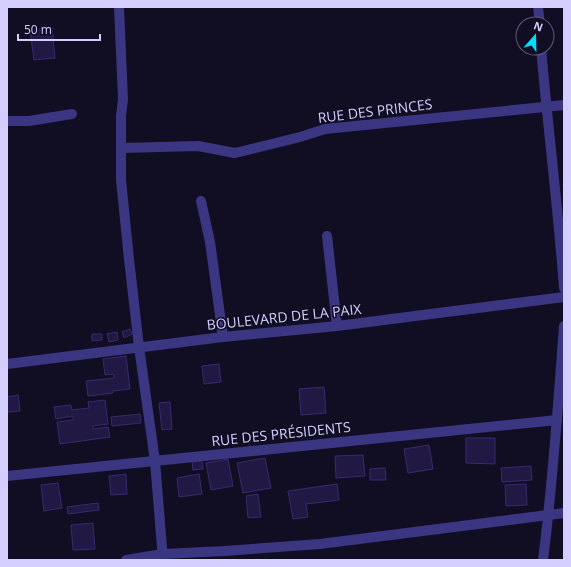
<svg xmlns="http://www.w3.org/2000/svg" width="571" height="567" viewBox="0 0 571 567" font-family="'Open Sans',sans-serif">
<style>
.building{fill:#211843;stroke:#382a70}
.lines{fill:none;stroke-linecap:round;stroke-linejoin:round}
.minor{stroke:#3a3682;stroke-width:10}
.labels{text-anchor:middle;stroke-width:3;stroke-linejoin:round;paint-order:stroke}
.street-label{font-size:14px;fill:#d4ceff;stroke:#110d22}
</style>
<rect width="100%" height="100%" fill="#110d22"/>
<g class="building">
<path d="M52,28L55,58L34,60L30,30Z"/>
<path d="M130,329L132,334L124,338L122,332Z"/>
<path d="M117,332L118,340L109,342L107,334Z"/>
<path d="M92,334H102V340L92,341Z"/>
<path d="M126,356L130,389L113,391V393L88,396L86,381L114,378V374L105,375L103,359Z"/>
<path d="M219,364L221,382L204,384L202,366Z"/>
<path d="M324,387L326,413L301,415L299,389Z"/>
<path d="M18,395L20,411L7,412V397Z"/>
<path d="M105,400L108,424L93,426V429L108,427L110,437L60,444L57,422L73,420V416L56,419L54,407L71,405L72,410L89,408L88,402Z"/>
<path d="M170,402L172,429L162,430L159,403Z"/>
<path d="M140,414L141,423L112,426L111,417Z"/>
<path d="M466,438H495V464L466,463Z"/>
<path d="M429,445L433,469L408,473L404,449Z"/>
<path d="M363,455L365,476L336,478L335,456Z"/>
<path d="M265,458L271,488L243,493L237,463Z"/>
<path d="M202,459L203,469L193,470L192,460Z"/>
<path d="M228,459L233,486L211,490L206,463Z"/>
<path d="M531,466L532,480L502,482L501,468Z"/>
<path d="M385,468L386,480H370V469Z"/>
<path d="M126,474L127,494L111,495L109,476Z"/>
<path d="M199,474L202,494L179,497L177,478Z"/>
<path d="M58,483L62,508L44,511L41,485Z"/>
<path d="M337,484L339,500L306,504L308,517L293,519L288,491Z"/>
<path d="M526,484L527,505L506,506L505,485Z"/>
<path d="M258,494L261,517L248,518L246,496Z"/>
<path d="M98,503L99,510L68,514L67,507Z"/>
<path d="M93,523L95,549L73,550L71,525Z"/>
</g>
<g class="lines">
<g class="minor">
<path d="M119,7L123,99L121,116V180L129,259L139,347L155,461L163,560"/>
<path d="M538,7L540,24"/>
<path d="M541,48C548,128 558,208 564,288"/>
<path d="M7,121H29L72,114"/>
<path d="M121,148L198,146L235,153L300,137L325,129L564,105"/>
<path d="M201,201L210,242L223,337"/>
<path d="M327,236L337,326"/>
<path d="M7,364L223,337L337,326L564,297"/>
<path d="M7,476L557,420"/>
<path d="M126,560L163,554L224,551L320,544L564,513"/>
<path d="M543,560C553,482 558,404 564,326"/>
</g>
</g>
<g class="labels">
<g class="street-label">
<text transform="translate(375 111) rotate(-7)" y="5">RUE DES PRINCES</text>
<text transform="translate(284 317) rotate(-6)" y="5">BOULEVARD DE LA PAIX</text>
<text transform="translate(281 434) rotate(-6)" y="5">RUE DES PRÉSIDENTS</text>
</g>
</g>
<rect width="571" height="567" fill="none" stroke="#d4ceff" stroke-width="16"/>
<g transform="translate(535 36) rotate(20)"><circle r="19" fill="#110d22" stroke="#5f5a7a"/>
<path d="M0-3L7 15L0 10L-7 15Z" fill="#00ddf9"/>
<text y="-6" font-size="11" font-weight="bold" text-anchor="middle" fill="#d4ceff">N</text>
</g>
<path d="M18 34v6h82v-6" fill="none" stroke="#d4ceff" stroke-width="2"/>
<text x="24" y="34" font-size="12" fill="#d4ceff" stroke="#110d22" stroke-width="3" paint-order="stroke">50 m</text>
</svg>
